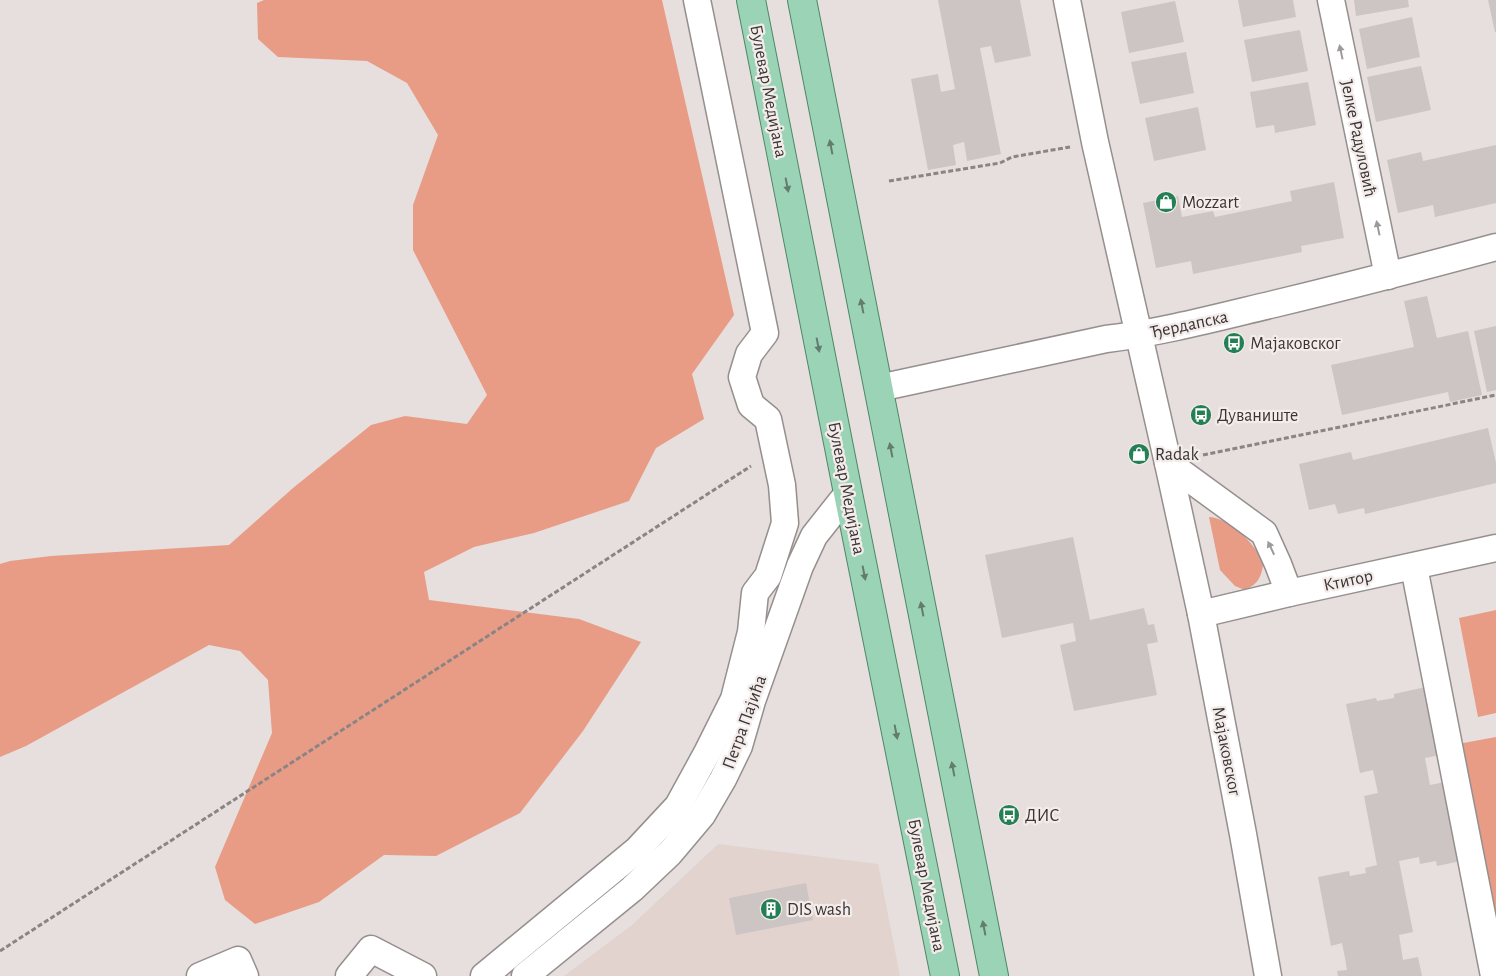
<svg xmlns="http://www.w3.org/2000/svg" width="1496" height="976" viewBox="0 0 1496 976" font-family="'Alegreya Sans',sans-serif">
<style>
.built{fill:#e2d3ce}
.green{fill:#e89c85}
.building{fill:#ccc5c3}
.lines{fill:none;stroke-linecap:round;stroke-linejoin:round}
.minor-casing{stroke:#958f8d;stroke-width:29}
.major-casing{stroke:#4c8867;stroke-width:30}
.path{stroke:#8a8584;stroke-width:3;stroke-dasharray:5 2.5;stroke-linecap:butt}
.minor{stroke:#fff;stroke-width:26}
.major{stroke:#9ad3b5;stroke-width:28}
.oneway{fill:#9c9a9a}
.oneway2{fill:#647c6e}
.labels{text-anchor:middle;stroke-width:4.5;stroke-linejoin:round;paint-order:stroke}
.street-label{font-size:18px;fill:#383534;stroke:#f4ecea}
.poi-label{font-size:18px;fill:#383534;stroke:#f4ecea;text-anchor:start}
</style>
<rect width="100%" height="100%" fill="#e6dfdd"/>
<path class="built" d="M718,844L878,864L900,976H564L632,925Z"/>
<g class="green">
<path d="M264,0H662L734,315L692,374L704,419L656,448L629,501L534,533L474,547L424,572L429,600L579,619L641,642L583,731L520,813L436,856L384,855L319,902L255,924L225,900L215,867L272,733L268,680L240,651L209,645L26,746L0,757V564L10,561L51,556L229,545L293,488L371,425L405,416L467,424L487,395L413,250V205L438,135L407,83L367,61L278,57L258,39L257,3Z"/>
<path d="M1209,517C1233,519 1251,542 1264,561C1261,576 1260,583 1245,590L1235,586L1220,570Z"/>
<path d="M1496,610V713L1478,717L1459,618Z"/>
<path d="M1496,737V936L1458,744Z"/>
</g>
<g class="building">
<path d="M938,0H1020L1031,56L995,63L991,46L980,48L1001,154L967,161L964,142L953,145L956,165L928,170L911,79L938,74L941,92L955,89Z"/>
<path d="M1238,0H1293L1296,17L1243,27Z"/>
<path d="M1354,0H1408L1409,7L1356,16Z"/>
<path d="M1488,0H1496V32H1495Z"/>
<path d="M1175,1L1184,42L1129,53L1121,12Z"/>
<path d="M1412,17L1420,57L1367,69L1359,29Z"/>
<path d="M1300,30L1308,71L1252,82L1244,40Z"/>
<path d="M1186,52L1194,93L1140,104L1131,62Z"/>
<path d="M1421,66L1431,110L1376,122L1367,77Z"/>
<path d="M1308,82L1316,125L1275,133L1274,125L1256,128L1250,92Z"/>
<path d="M1198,107L1206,150L1154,161L1145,118Z"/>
<path d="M1496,145V203L1435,217L1433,205L1398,213L1387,160L1421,152L1423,161Z"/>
<path d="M1334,182L1344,238L1301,246L1302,252L1193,274L1191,261L1156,268L1143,203L1178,196L1182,217L1213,211L1215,217L1292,201L1290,191Z"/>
<path d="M1427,296L1437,338L1468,331L1482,395L1450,402L1448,392L1342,415L1331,365L1414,347L1404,301Z"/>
<path d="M1496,326V390L1487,392L1474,331Z"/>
<path d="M1488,428L1496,463V483L1365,514L1364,508L1338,514L1335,504L1309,510L1299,464L1351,452L1353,460Z"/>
<path d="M1073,537L1090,620L1144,608L1148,625L1154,624L1158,642L1147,644L1157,695L1074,711L1060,645L1076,641L1073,623L1002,638L985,555Z"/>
<path d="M1426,687L1440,755L1425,758L1430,785L1445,782L1461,861L1437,866L1436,861L1420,864L1419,857L1399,861L1413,932L1399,935L1403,960L1418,957L1422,976H1338L1337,971L1347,970L1345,958L1342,943L1331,946L1318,877L1349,871L1350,876L1366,873L1365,868L1377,865L1364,796L1378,793L1373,770L1360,773L1346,704L1376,698L1377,701L1394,698V694Z"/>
<path d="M806,883L813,920L736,935L729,898Z"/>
</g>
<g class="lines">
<g class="minor-casing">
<g id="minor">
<path d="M1067,0L1095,142L1168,463L1201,614L1243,834L1268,976"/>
<path d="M1331,0L1388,276"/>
<path d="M879,388L1106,339C1164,332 1219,317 1274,304C1349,286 1422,267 1496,247"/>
<path d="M1168,463L1264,533L1278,564L1289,593"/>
<path d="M1414,567L1494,976"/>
<path d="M1201,614L1289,593L1496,548"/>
<path d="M200,976L238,960L245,976"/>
<path d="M349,976L371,949L423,976"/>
<path d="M484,976L637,850L678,806L707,753L734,699L751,632L755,593L768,576L785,523L782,485L768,419L751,405L742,377L749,354L765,333L697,0"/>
<path d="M525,976L632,889L670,853L702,815L723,779L739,746L752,701L800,566L814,536L848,493"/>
</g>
</g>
<g class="major-casing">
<g id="major">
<path d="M751,0L848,493L945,976"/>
<path d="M802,0L994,976"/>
</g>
</g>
<g class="path">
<path d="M889,181L1000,163L1012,157L1070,147"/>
<path d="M1203,455L1496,395"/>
<path d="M0,951L751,466"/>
</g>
<use href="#minor" class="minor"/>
<use href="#major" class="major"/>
</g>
<defs><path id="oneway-solid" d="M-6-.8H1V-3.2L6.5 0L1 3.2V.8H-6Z" transform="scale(1.25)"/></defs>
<g class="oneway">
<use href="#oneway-solid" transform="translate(1341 52) rotate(-102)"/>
<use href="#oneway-solid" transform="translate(1378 228) rotate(-102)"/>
<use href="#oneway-solid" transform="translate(1271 548) rotate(-115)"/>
</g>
<g class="oneway2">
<use href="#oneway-solid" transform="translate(831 147) rotate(-101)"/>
<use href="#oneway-solid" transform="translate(787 185) rotate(79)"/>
<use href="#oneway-solid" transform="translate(862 306) rotate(-101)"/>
<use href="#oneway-solid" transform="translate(818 345) rotate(79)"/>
<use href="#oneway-solid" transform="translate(891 450) rotate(-101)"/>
<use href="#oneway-solid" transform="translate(864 573) rotate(79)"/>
<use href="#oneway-solid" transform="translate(922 609) rotate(-101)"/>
<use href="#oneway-solid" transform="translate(896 732) rotate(79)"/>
<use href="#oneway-solid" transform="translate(953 769) rotate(-101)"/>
<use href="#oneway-solid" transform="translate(984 928) rotate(-101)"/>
</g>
<defs>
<g id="shop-disc" transform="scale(1.125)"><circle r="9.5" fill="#257f54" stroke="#f4ecea"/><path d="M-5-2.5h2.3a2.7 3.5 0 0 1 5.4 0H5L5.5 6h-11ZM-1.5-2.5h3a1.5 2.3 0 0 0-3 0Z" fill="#fff"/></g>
<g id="bus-disc" transform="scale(1.125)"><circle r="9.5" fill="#257f54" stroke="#f4ecea"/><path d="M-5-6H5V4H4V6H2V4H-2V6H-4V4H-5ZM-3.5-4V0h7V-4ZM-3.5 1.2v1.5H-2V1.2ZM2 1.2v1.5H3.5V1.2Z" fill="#fff"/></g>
<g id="building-disc" transform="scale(1.125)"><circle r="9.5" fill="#257f54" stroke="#f4ecea"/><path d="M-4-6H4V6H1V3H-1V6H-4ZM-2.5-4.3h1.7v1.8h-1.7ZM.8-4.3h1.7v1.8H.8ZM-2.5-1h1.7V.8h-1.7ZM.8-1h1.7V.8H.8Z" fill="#fff"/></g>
</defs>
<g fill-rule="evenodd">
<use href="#shop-disc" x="1166" y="202"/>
<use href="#bus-disc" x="1234" y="343"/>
<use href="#bus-disc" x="1201" y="415"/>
<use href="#shop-disc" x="1139" y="454"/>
<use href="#bus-disc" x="1009" y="815"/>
<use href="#building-disc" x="771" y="909"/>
</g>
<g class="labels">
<g class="street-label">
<text transform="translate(769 91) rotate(79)" y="6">Булевар Медијана</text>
<text transform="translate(1359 138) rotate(78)" y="6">Јелке Радуловић</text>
<text transform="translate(1189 324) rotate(-12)" y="6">Ђердапска</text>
<text transform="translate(847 488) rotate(79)" y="6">Булевар Медијана</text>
<text transform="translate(1348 580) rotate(-12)" y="6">Ктитор</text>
<text transform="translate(744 722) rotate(-70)" y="6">Петра Пајића</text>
<text transform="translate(1227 751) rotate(79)" y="6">Мајаковског</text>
<text transform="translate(927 885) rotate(79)" y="6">Булевар Медијана</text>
</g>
<g class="poi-label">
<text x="1182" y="208">Mozzart</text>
<text x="1250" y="349">Мајаковског</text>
<text x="1217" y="421">Дуваниште</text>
<text x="1155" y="460">Radak</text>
<text x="1025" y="821">ДИС</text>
<text x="787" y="915">DIS wash</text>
</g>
</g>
</svg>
